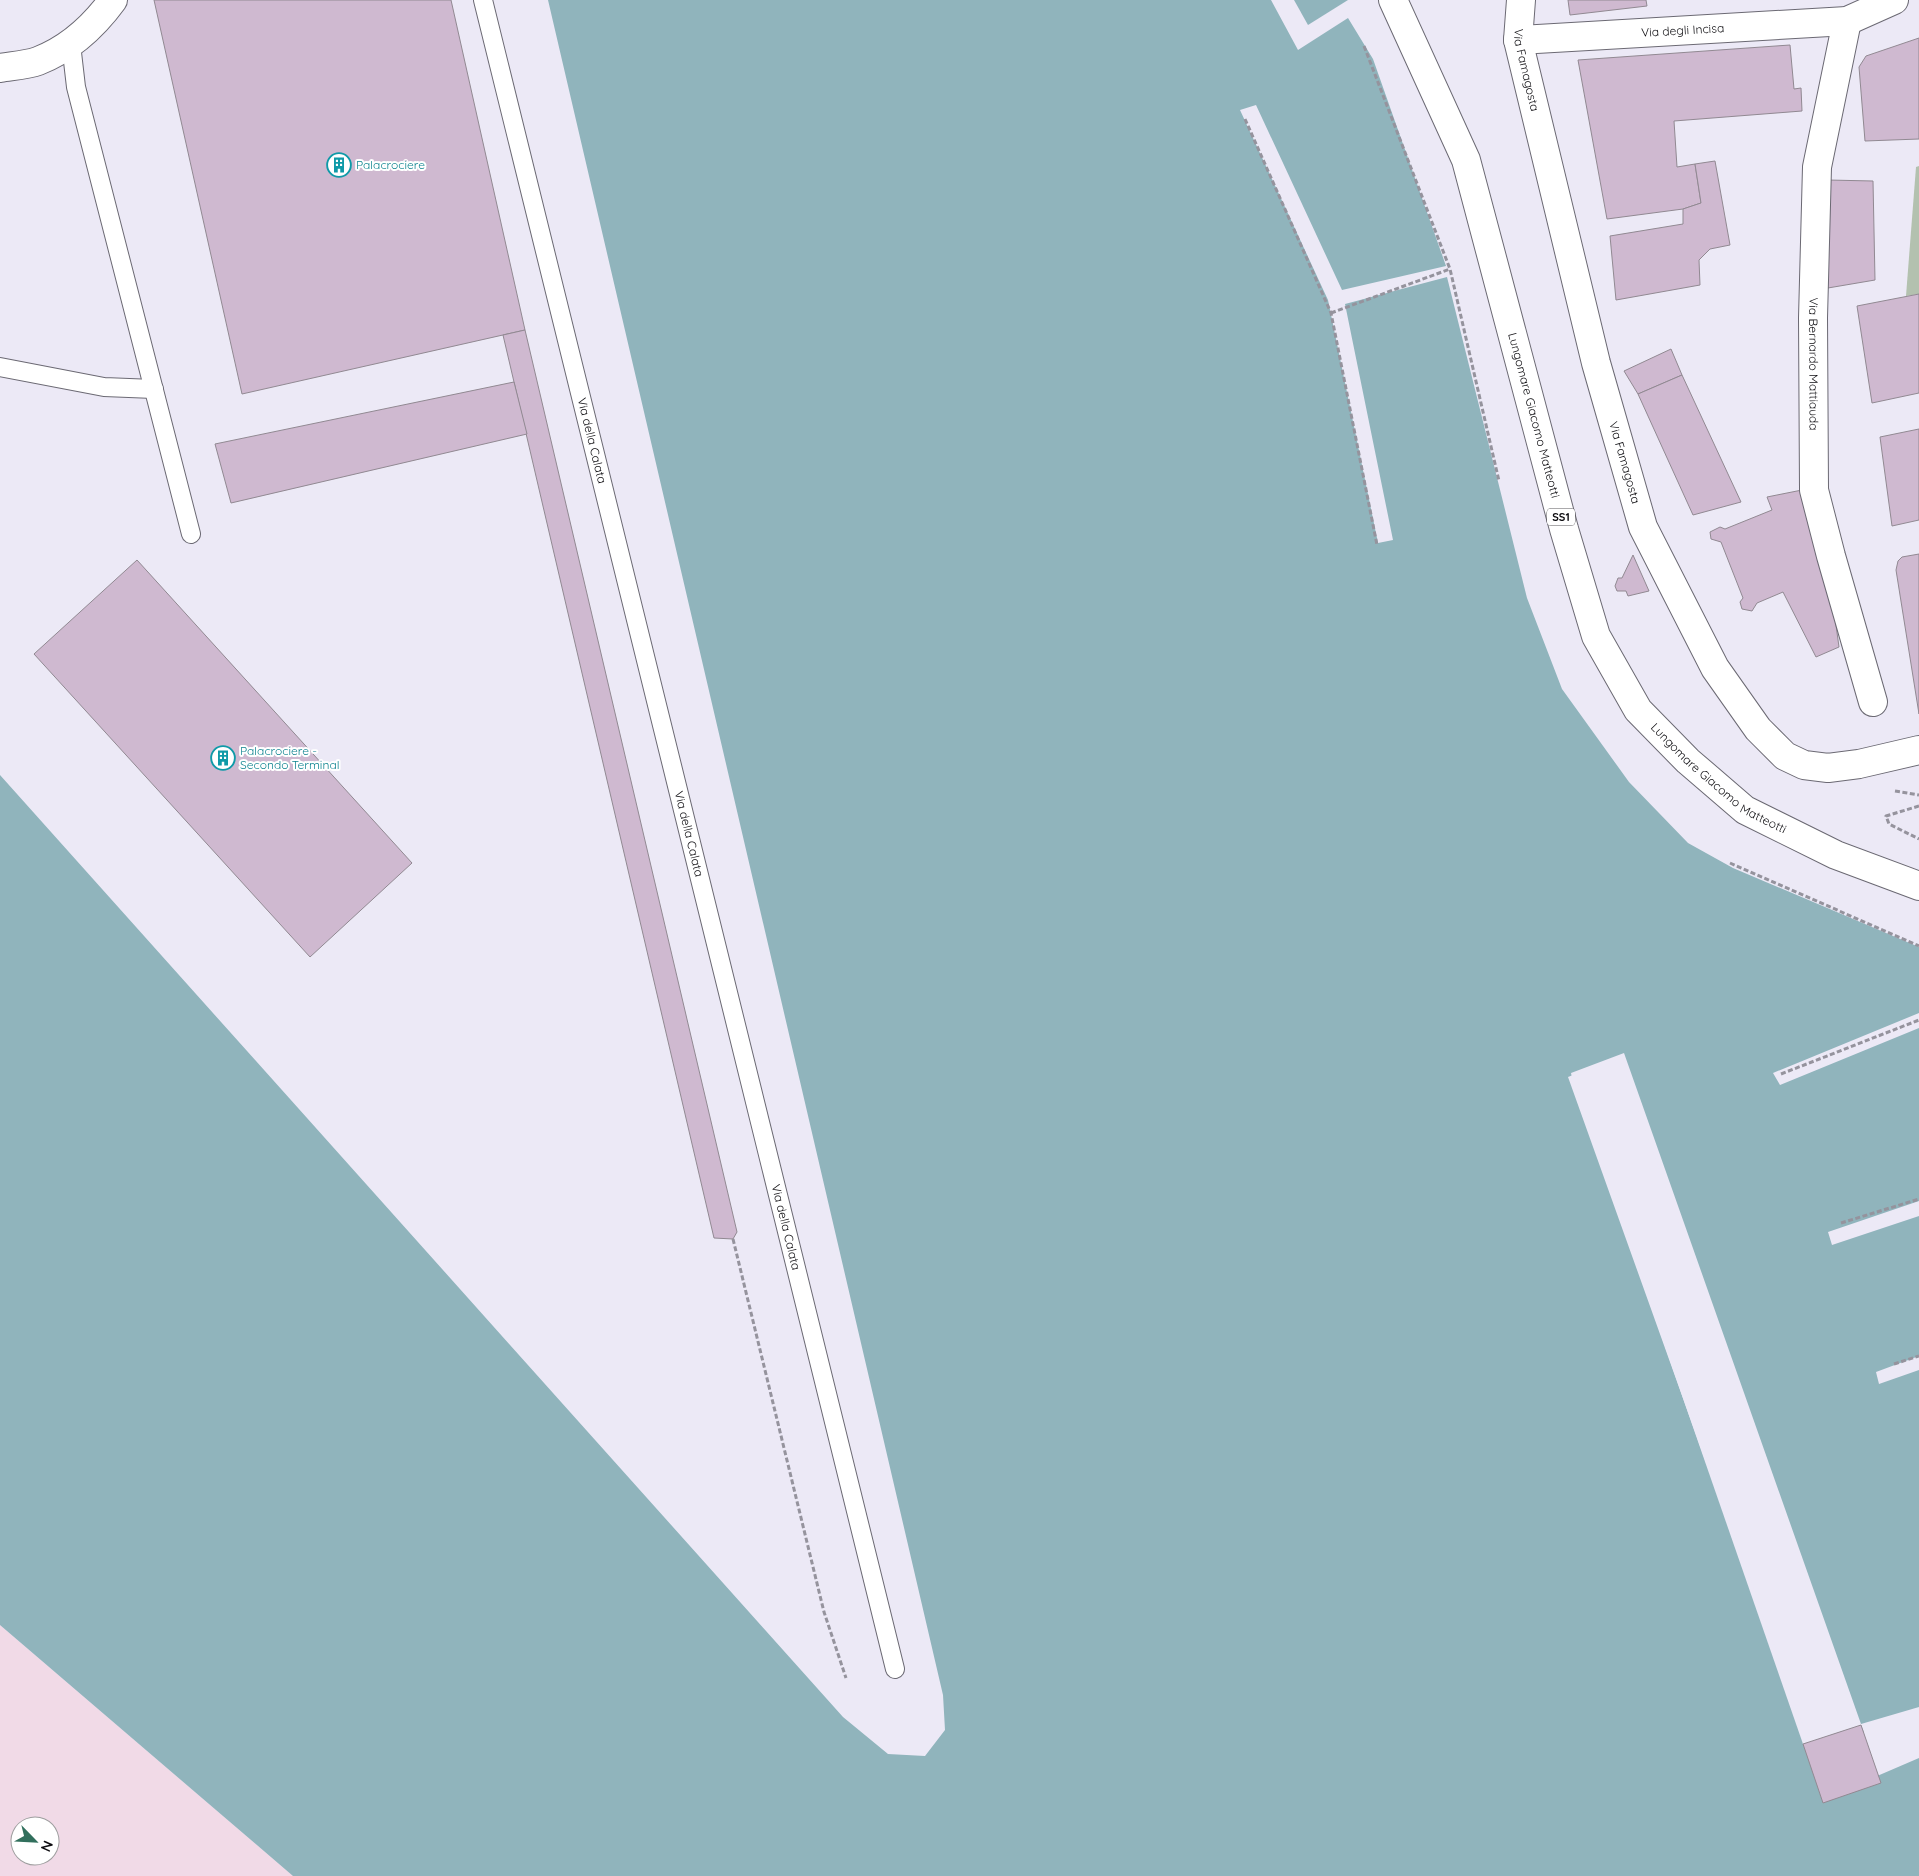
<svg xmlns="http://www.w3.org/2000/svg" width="1919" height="1876" viewBox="0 0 1919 1876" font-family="Quicksand,sans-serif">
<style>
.industrial{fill:#f1dae7;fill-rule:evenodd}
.green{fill:#b3c1af}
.water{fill:#90b4bc}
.pier{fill:#ece9f6}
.building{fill:#cfb9d0;stroke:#918992}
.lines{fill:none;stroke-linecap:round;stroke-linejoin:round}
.lane-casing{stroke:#6b6973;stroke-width:20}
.street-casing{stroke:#6b6973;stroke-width:30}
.secondary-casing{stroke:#6b6973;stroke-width:30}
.primary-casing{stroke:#6b6973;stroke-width:30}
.path{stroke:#95939d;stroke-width:3;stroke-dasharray:5 2.5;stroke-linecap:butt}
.lane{stroke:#fff;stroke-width:18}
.street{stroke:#fff;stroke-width:28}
.secondary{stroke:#fff;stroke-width:28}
.primary{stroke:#fff;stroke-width:28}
.labels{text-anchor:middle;stroke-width:4;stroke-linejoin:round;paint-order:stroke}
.shield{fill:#fff;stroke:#565558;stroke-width:1}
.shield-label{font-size:11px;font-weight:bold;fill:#0d0c10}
.street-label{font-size:12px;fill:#0d0c10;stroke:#fff}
.culture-label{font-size:12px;fill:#0d838f;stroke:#fff;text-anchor:start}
</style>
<rect width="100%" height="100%" fill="#ece9f6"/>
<path class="industrial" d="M0,1625L293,1876H0ZM20,1826H50V1856H20Z"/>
<path class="green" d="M1919,166V294L1906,296L1916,167Z"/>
<g class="water">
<path d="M548,0H1271L1298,50L1348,18L1373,59L1446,266L1342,290L1256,105L1240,110L1328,300L1378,543L1393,540L1345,304L1447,277L1527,598L1562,689L1629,782L1688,843L1733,868L1919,947V1013L1773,1073L1780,1085L1919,1028V1201L1828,1232L1832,1245L1919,1216V1356L1876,1372L1879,1384L1919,1370V1708L1862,1733L1622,1056L1568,1077L1826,1798L1919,1758V1876H293L0,1625V775L843,1717L888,1754L925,1756L945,1730L943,1695Z"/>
<path d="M1294,0H1348L1308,25Z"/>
</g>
<g class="pier">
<path d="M1624,1053L1861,1724L1919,1707V1711L1865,1735L1861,1725L1857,1726L1620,1059L1572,1078L1571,1073Z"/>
<path d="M1601,1162L1809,1742L1803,1744Z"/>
</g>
<g class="building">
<path d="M154,0H451L525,330L242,394Z"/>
<path d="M1568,0H1646L1647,6L1570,15Z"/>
<path d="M1919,38V139L1865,141L1859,67L1866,56Z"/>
<path d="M1790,45L1794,89L1801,88L1802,111L1674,121L1677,167L1695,164L1701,203L1683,209L1607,219L1578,60Z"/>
<path d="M1715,161L1730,245L1710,249L1699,260L1700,285L1616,300L1610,236L1683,224V209L1701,203L1695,164Z"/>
<path d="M1828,180L1873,181L1875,280L1822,289Z"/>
<path d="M1919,294V393L1872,403L1857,306Z"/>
<path d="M525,330L737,1232L733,1239L714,1238L514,382L503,335Z"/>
<path d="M1671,349L1682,375L1638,394L1624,371Z"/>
<path d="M1682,375L1741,502L1693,515L1638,394Z"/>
<path d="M514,382L527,434L231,503L215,444Z"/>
<path d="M1919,429V520L1892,526L1880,437Z"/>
<path d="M1802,490L1828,567L1839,647L1816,657L1783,592L1757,603L1752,611L1742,609L1740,602L1743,598L1721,542L1711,539L1710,532L1720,527L1725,529L1772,510L1767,497Z"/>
<path d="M1919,554V714L1896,570L1898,561L1902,557Z"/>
<path d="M1633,555L1649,591L1628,596L1626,591H1617L1615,586L1618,578H1622Z"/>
<path d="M137,560L412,863L310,957L34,654Z"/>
<path d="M1861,1725L1881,1783L1823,1803L1803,1744Z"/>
</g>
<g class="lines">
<g class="lane-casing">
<g id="lane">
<path id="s1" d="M483,0L895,1669"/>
<path d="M71,44L76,87L191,534"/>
<path d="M0,367L104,387L154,389"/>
</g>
</g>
<g class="street-casing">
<g id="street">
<path id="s2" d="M1847,21L1817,167L1813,318L1814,490L1831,556L1873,702"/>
<path id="s3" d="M1518,40L1847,21L1894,0"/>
<path d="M0,68C12,66 27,65 38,61C69,49 94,26 113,0"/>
</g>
</g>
<g class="secondary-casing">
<g id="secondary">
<path id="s4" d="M1521,0L1518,40L1596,363L1643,527L1715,668L1758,729L1785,756L1804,765L1828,768L1859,764L1919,750"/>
</g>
</g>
<g class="primary-casing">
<g id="primary">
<path id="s5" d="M1393,0L1466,160L1564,529L1596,636L1638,710L1688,761L1745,810L1836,855L1919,886"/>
</g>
</g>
<g class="path">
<path d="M1364,46L1450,269L1499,481"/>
<path d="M1245,119L1331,313L1377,545"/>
<path d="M1331,313L1450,269"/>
<path d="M1895,791L1919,795"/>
<path d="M1919,806L1886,816L1889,824L1919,839"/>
<path d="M1730,863L1919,946"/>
<path d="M1781,1074L1919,1020"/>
<path d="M1841,1223L1919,1199"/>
<path d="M733,1239L824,1612L846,1678"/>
<path d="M1894,1364L1919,1356"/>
</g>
<use href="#lane" class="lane"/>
<use href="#street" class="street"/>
<use href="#secondary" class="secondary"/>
<use href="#primary" class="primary"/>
</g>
<defs>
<g id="building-ring" transform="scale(1.25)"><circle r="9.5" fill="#fff" stroke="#0f9aa8" stroke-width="1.5"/><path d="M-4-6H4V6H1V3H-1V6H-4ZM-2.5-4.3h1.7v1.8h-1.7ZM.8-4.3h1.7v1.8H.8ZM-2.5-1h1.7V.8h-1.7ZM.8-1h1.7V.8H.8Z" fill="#0f9aa8"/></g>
</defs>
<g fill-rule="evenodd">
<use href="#building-ring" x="339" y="165"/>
<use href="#building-ring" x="223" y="758"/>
</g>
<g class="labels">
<rect class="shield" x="1547" y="508.5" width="28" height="17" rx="4"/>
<g class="shield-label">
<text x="1561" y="521">SS1</text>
</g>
<g class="street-label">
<text dy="4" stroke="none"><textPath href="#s3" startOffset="165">Via degli Incisa</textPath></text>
<text dy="4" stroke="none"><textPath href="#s4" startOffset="71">Via Famagosta</textPath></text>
<text dy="4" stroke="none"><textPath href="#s2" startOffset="346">Via Bernardo Mattiauda</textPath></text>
<text dy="4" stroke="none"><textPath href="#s5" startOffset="440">Lungomare Giacomo Matteotti</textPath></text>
<text dy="4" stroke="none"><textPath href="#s1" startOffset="454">Via della Calata</textPath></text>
<text dy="4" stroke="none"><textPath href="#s4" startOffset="476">Via Famagosta</textPath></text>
<text dy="4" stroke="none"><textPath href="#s5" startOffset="861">Lungomare Giacomo Matteotti</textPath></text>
<text dy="4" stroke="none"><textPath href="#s1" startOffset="859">Via della Calata</textPath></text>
<text dy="4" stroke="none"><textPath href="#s1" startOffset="1264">Via della Calata</textPath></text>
</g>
<g class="culture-label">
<text x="356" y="169">Palacrociere</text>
<text x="240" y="755">Palacrociere -<tspan x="240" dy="14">Secondo Terminal</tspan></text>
</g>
</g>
<g transform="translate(35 1841) rotate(114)"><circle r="24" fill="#ffffff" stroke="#9e9e9f"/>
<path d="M0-4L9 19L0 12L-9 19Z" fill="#316f5c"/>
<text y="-8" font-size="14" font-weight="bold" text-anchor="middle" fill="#0d0c10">N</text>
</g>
</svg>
